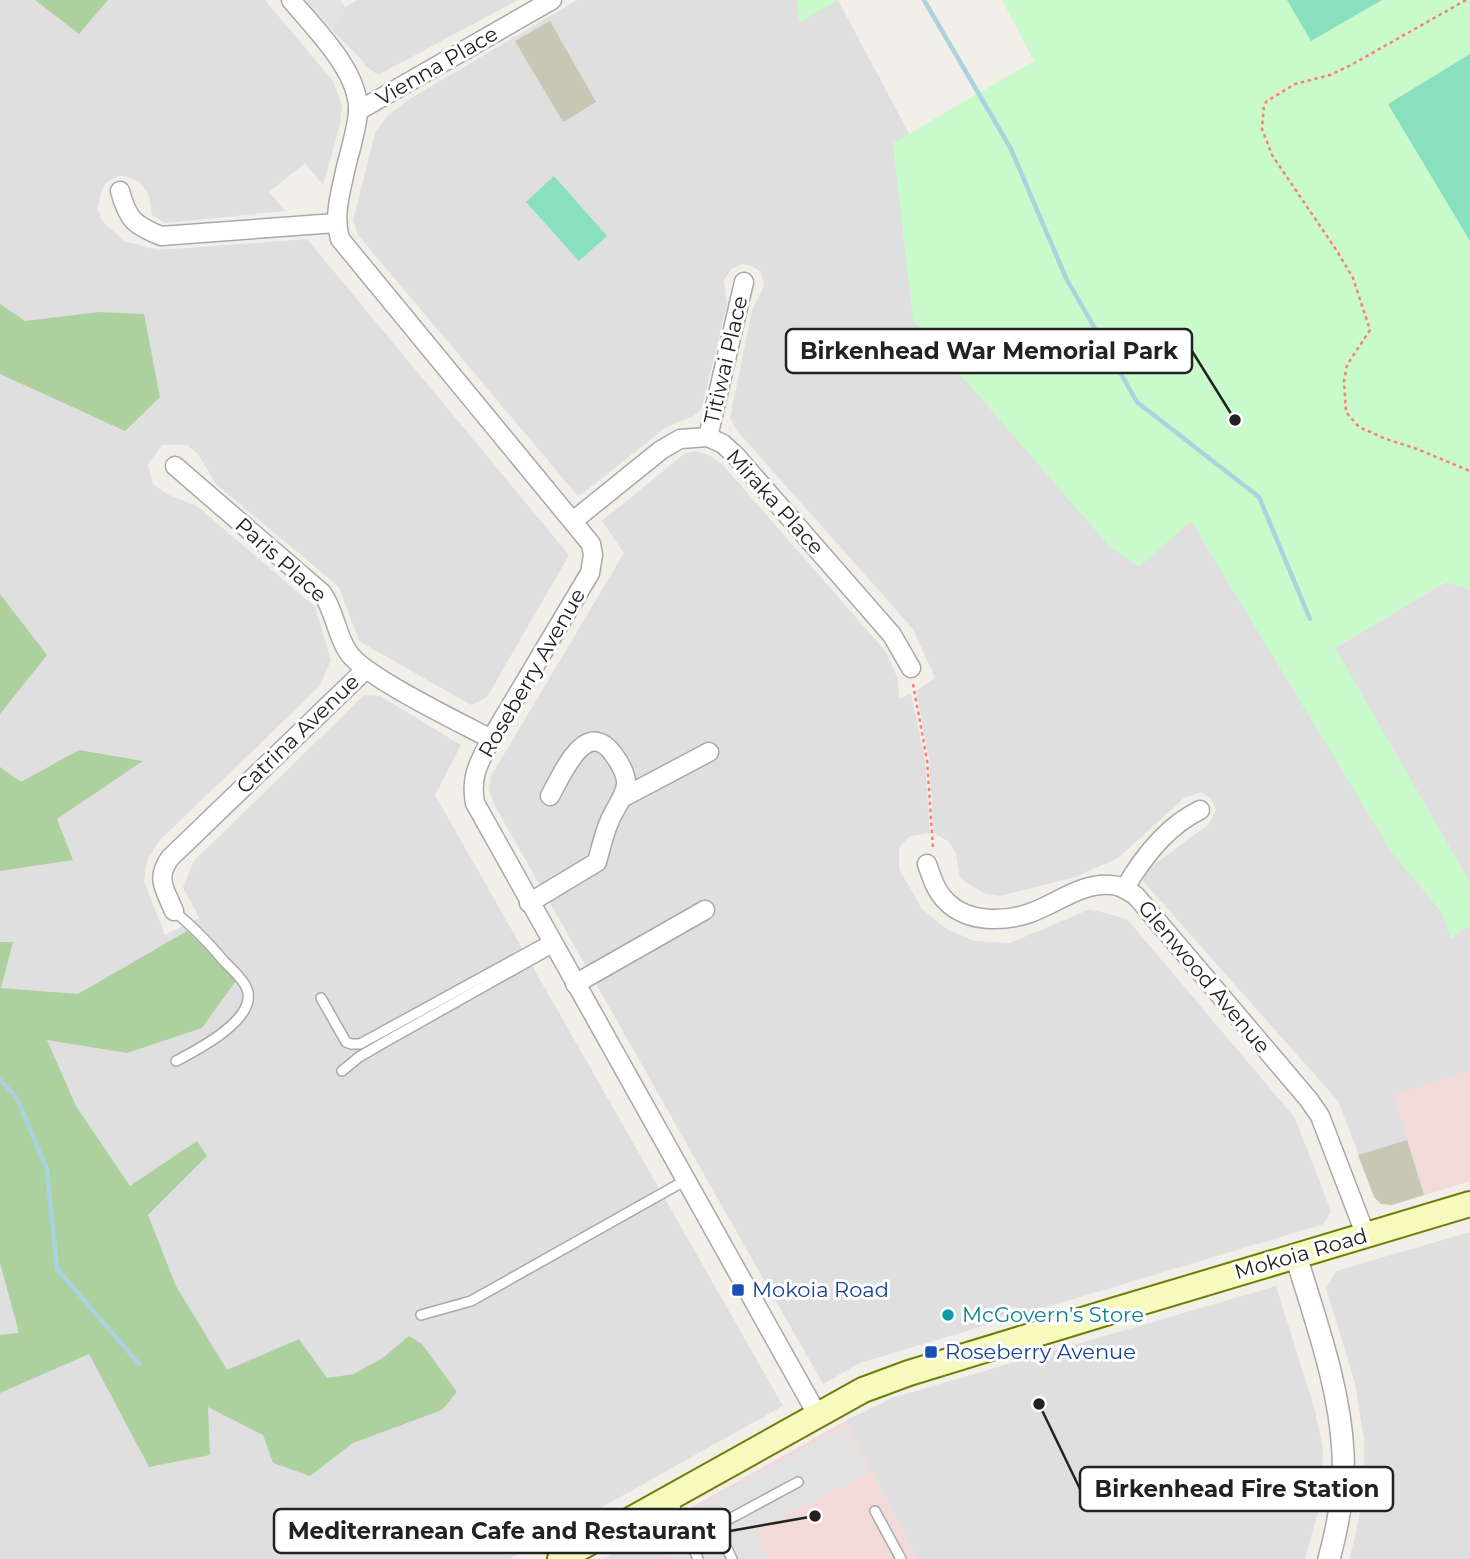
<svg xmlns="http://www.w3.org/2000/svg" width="1470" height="1559" viewBox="0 0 1470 1559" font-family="Montserrat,sans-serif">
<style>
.residential{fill:#e0dfdf}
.commercial{fill:#f2dad9}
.construction{fill:#c7c7b4}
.forest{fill:#add19e}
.park{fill:#c8facc}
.pitch{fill:#88e0be}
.parking{fill:#e2e2e2}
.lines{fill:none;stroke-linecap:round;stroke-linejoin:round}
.stream{stroke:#aad3df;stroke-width:4.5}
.service-casing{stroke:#a9a9a9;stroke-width:12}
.minor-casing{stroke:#a9a9a9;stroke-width:21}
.tertiary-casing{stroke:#a9a9a9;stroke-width:24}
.secondary-casing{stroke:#707d05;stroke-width:28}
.path{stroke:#fa8072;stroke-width:2.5;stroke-dasharray:3.5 3.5;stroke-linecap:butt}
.service{stroke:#fff;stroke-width:9}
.minor{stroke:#fff;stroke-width:18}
.tertiary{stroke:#fff;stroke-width:21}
.secondary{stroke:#f7fabf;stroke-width:24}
.transit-dot{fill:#1a4fb4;stroke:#fff;stroke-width:2.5}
.culture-dot{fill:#0f9aa8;stroke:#fff;stroke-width:2.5}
.labels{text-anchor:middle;stroke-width:6;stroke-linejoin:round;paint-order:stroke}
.street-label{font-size:21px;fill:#222;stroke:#fff}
.transit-label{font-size:21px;fill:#164399;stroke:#fff;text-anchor:start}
.culture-label{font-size:21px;fill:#0d838f;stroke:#fff;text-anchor:start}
.leader{fill:none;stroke:#222;stroke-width:2.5}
.callout-dot{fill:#222;stroke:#fff;stroke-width:2.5}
.callout{fill:#fff;stroke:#222;stroke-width:2.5}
.callout-label{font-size:23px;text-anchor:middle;font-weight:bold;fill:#222}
</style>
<rect width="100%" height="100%" fill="#f2efe9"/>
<g class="residential">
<path d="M0,0H265L333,81L342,106L340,125L323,185L305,163L269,192L285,211L165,223L152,215L149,195L141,183L126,176H118L108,181L103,187L97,209L103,222L124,241L157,250L307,239L569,555L487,697L471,705L359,641L339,587L216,484L198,454L187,445H162L148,464L153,484L169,495L197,506L315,607L331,660L319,687L160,840L147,860L144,881L165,935L199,918L183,887L194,861L364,695L380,696L461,745L435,795L783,1406L509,1559H0Z"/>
<path d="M357,0H518L378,75L367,67L361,59L333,31L345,7Z"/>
<path d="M577,0H797L799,22L838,0L1139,566L1191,520L1392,852L1441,911L1451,938L1470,925V1181L1392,1205L1377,1201L1338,1101L1143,881L1147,870L1209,824L1216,810L1211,799L1202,792L1184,798L1118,858L1075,877L999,896L983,893L960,878L956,854L949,842L934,833L929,759L916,691L935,678L913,629L738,432L730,418L752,310L764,286L761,272L752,266L742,264L731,269L724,280L727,305L701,410L693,416L665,428L582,494L577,495L358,235L353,220L375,133L387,116L408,100Z"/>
<path d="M695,451L711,456L723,465L886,652L898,679L899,699L911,693L925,760L930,833L910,836L899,847V869L922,909L948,930L975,941L1010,943L1090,909L1127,919L1295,1118L1331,1211L1324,1224L860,1363L823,1384L495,806L489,791L491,776L624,553L602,521L684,454Z"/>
<path d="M1446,582L1470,589V883L1335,648Z"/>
<path d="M1470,1232V1559H1349L1355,1537L1364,1490V1439L1355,1383L1326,1288L1336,1271Z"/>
<path d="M1276,1286L1314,1407L1323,1448L1320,1506L1305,1559H917L845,1421L892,1398Z"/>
<path d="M653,1528L668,1559H604Z"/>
</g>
<g class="commercial">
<path d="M1470,1071V1181L1424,1195L1394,1095Z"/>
<path d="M845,1421L917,1559H668L654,1528Z"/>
</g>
<g class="construction">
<path d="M550,21L596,102L563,122L515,41Z"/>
<path d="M1407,1140L1424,1195L1392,1205L1381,1204L1374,1197L1358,1155Z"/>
</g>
<g class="forest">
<path d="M35,0H108L79,34Z"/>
<path d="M0,304L25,321L99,312L144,314L160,397L125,431L0,374Z"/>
<path d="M0,594L47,655L0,714Z"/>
<path d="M79,750L143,761L57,819L73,860L0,871V767L21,782Z"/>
<path d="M187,931L238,978L202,1028L127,1053L47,1040L76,1106L130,1186L197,1141L207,1156L148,1215L176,1286L227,1370L299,1339L327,1378L354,1374L384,1357L409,1336L422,1344L457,1392L442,1410L353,1443L310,1476L273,1463L263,1435L208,1407L210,1455L149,1467L89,1354L0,1393V1335L19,1333L0,1263V942H13L1,988L78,994Z"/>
</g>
<g class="park">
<path d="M797,0H838L799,23Z"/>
<path d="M1002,0H1470V589L1445,582L1335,648L1470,883V925L1451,938L1441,911L1392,853L1191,521L1139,567L1109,546L913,320L893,143L1034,61Z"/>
</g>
<g class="pitch">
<path d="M1287,0H1382L1311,41Z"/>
<path d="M1470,54V241L1388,104Z"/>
<path d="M554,176L607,236L579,261L526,202Z"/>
</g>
<g class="parking">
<path d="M306,0H340L345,7L333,31Z"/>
<path d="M845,1426L868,1474L755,1529L769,1559H672L657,1528Z"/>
</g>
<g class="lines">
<g class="stream">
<path d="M924,0L1011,149L1066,278L1137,402L1259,497L1310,619"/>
<path d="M0,1080L17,1098L47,1170L57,1269L139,1364"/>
</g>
<g class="service-casing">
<g id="service">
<path d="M174,911C192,926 208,942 223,960C231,969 243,978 247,989C258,1019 197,1050 176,1061"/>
<path d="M321,998L346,1042L351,1044H360L550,940"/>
<path d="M342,1071L359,1057L383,1043L554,947"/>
<path d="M421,1315L471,1301L686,1180"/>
<path d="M671,1498L698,1559"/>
<path d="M875,1511L901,1559"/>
<path d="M716,1525L732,1559"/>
<path d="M688,1537L735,1516L798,1482"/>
</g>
</g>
<g class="minor-casing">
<g id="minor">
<path d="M291,0C315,29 361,73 358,113C356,134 348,156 344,176C339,198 334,217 340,239L591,544L593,555L590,573L491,739C479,763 470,776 475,803L817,1414"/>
<path d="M358,111L552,0"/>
<path d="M120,191C128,220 134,225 161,236L336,223"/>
<path d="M708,437L744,282"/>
<path d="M175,466L322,593C335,611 336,634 348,652C363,676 461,723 491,739"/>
<path d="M573,521L661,450L680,439L708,437L723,444L736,456L892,635L911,668"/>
<path d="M622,798L709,752"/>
<path d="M927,864C932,878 936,892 947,902C968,923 1004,922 1030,913C1056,904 1082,882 1111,885C1121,885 1128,891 1136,896L1309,1100L1320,1116L1366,1236"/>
<path d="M1125,888C1143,857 1167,826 1200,810"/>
<path d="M529,903L597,862C601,848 604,833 610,820C615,808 624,798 626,785C627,776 620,763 614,755C586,715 562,775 550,796"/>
<path d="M174,911C165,889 155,879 170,858L365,670"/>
<path d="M575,984L705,910"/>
</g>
</g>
<g class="tertiary-casing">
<path id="tertiary" d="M1296,1256C1315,1319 1340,1387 1343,1453C1345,1488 1338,1526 1329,1559"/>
</g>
<g class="secondary-casing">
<path id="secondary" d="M560,1559L863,1390L909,1373L1112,1311L1470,1204"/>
</g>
<g class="path">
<path d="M1466,0L1351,65L1330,75L1295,84L1267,101L1264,105L1262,129L1272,155L1337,251L1353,278L1370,330L1347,365L1344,381L1346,412L1359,427L1386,439L1417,449L1470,471"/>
<path d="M913,684L927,760L933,848"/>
</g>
<use href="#service" class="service"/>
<use href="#minor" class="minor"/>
<use href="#tertiary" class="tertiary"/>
<use href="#secondary" class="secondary"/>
</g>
<g class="transit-dot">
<rect x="731" y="1283" width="14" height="14" rx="3.5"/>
<rect x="924" y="1345" width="14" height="14" rx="3.5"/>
</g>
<circle class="culture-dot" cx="948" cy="1315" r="7"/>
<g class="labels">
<g class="street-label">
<text transform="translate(437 66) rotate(-30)" y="7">Vienna Place</text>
<text transform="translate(726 360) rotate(-77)" y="7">Titiwai Place</text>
<text transform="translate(775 502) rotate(48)" y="7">Miraka Place</text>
<text transform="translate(281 560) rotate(42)" y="7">Paris Place</text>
<text transform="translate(532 673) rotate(-60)" y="7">Roseberry Avenue</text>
<text transform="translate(298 734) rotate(-44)" y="7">Catrina Avenue</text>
<text transform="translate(1204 977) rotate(50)" y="7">Glenwood Avenue</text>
<text transform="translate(1301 1254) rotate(-16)" y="7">Mokoia Road</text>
</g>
<g class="transit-label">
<text x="752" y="1297">Mokoia Road</text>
<text x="945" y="1359">Roseberry Avenue</text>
</g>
<g class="culture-label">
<text x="962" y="1322">McGovern’s Store</text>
</g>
</g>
<path class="leader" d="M1235 420L1192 351M1039 1404L1080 1489M815 1516L730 1531"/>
<g class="callout-dot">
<circle cx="1235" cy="420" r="7"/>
<circle cx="1039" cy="1404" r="7"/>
<circle cx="815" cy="1516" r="7"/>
</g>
<g class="callout">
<rect x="786" y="329" width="406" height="44" rx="7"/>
<rect x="1080" y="1467" width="313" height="44" rx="7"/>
<rect x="274" y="1509" width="456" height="44" rx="7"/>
</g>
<g class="callout-label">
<text x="989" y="359">Birkenhead War Memorial Park</text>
<text x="1237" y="1497">Birkenhead Fire Station</text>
<text x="502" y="1539">Mediterranean Cafe and Restaurant</text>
</g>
</svg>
